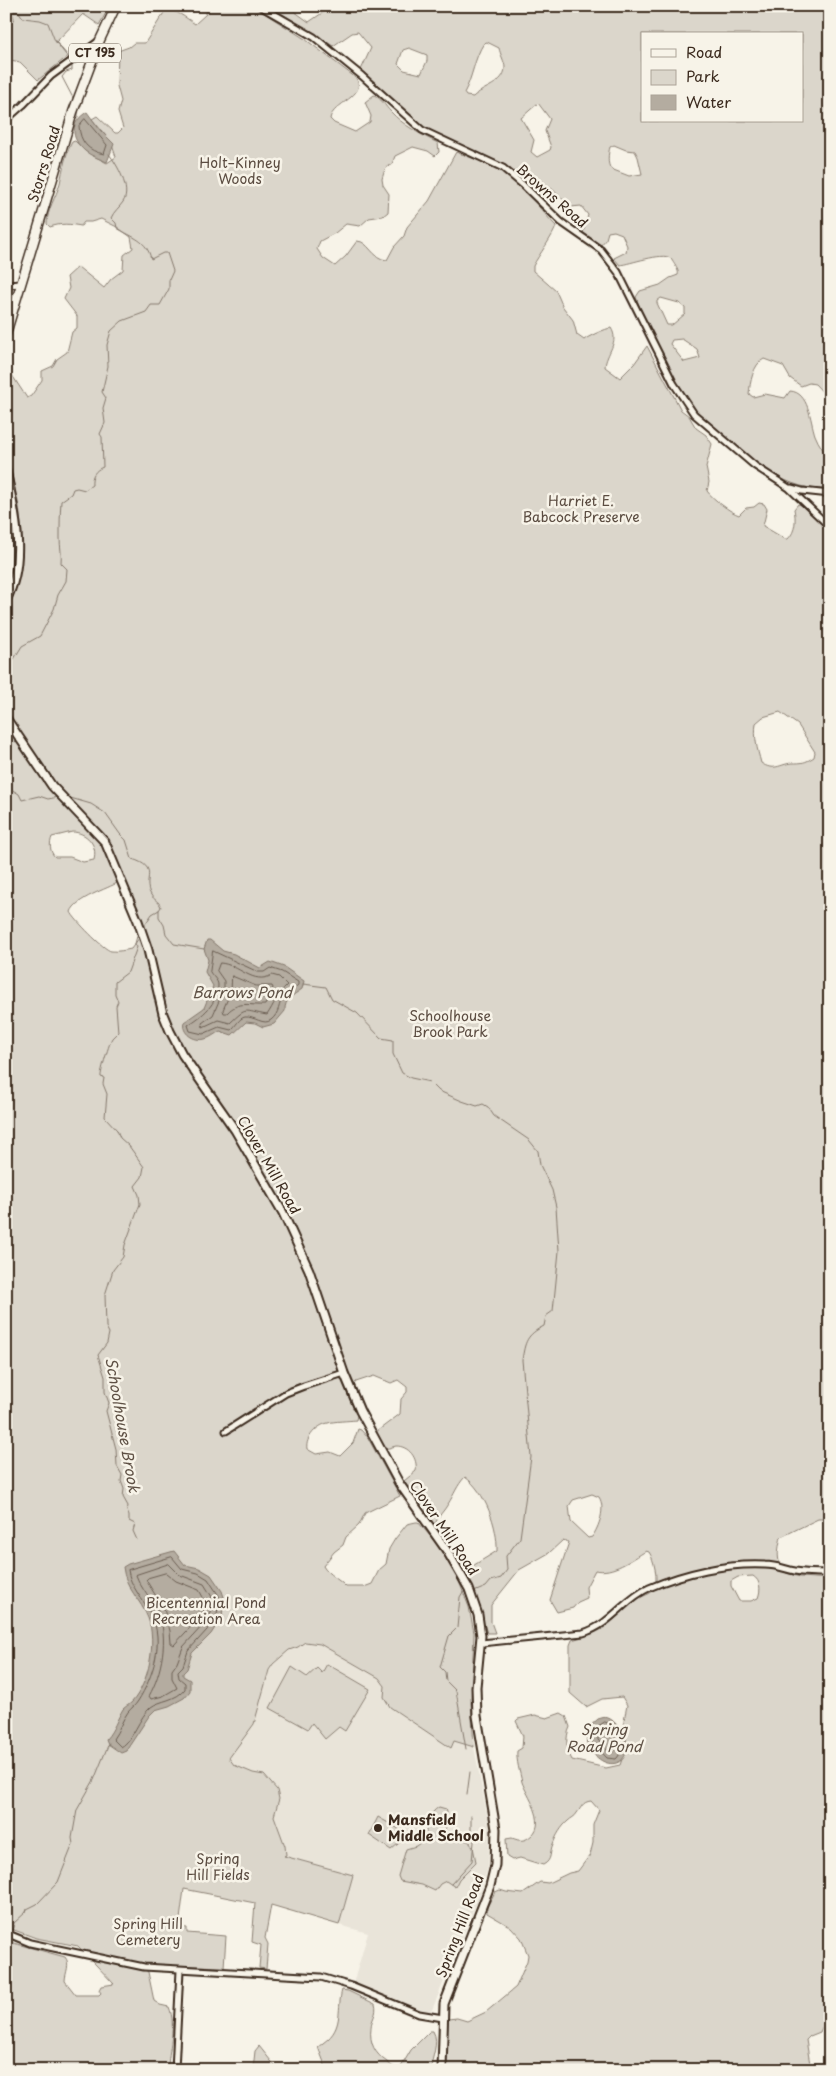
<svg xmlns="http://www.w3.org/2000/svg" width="836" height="2076" viewBox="0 0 836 2076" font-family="'Playpen Sans',sans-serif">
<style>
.built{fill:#e9e4d9}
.green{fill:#dbd6cb;stroke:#8b8074;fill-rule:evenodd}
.water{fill:#b4aca0;stroke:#84786c}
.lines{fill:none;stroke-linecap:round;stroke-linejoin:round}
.shore{stroke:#6b5e52;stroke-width:1}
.stream{stroke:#84786c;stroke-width:1}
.street-casing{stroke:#3b2a1e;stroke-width:9}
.secondary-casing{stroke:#3b2a1e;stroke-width:11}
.primary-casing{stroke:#3b2a1e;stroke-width:11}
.street{stroke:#f7f3e8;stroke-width:5}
.secondary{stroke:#f7f3e8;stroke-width:7}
.primary{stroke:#f7f3e8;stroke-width:8}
.poi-dot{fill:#3b2a1e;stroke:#f7f3e8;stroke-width:2}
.labels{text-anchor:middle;stroke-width:5;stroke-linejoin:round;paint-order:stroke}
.shield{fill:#f7f3e8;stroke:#73665b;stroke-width:1}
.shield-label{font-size:12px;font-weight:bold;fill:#3b2a1e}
.park-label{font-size:14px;fill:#5b4c41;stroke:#f7f3e8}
.street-label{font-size:14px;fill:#3b2a1e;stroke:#f7f3e8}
.poi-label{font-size:14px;font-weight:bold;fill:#3b2a1e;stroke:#f7f3e8;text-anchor:start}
.water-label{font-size:15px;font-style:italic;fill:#5f5145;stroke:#f7f3e8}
</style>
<rect width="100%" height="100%" fill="#f7f3e8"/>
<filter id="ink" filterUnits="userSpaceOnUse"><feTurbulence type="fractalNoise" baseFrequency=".02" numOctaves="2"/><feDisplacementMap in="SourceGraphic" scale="10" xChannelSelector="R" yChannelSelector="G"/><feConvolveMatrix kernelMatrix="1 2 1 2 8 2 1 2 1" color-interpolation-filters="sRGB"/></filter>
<g filter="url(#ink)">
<path class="built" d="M308,1642L320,1644L374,1674L382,1680L387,1689L453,1741L474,1747L490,1830L488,1867L480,1894L432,2010L427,2013L353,1984L368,1933L339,1925L353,1875L265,1851L227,1769L230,1756L271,1667L284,1652L300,1643Z"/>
<g class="green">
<path d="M6,6H96L106,13L99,25L83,14L56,42L68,56L38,80L20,62L6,59Z"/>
<path d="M207,6H253L305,39L356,78C368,96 332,103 330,119L334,123L355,132L370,122L371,116L365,102L374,95C381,98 385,106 391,112C403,125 421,135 438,143L439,152L435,156L428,151L413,147L395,156L392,164L385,169L382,179L383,185L389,194L388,212L383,216L369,218L360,226L346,224L335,233L320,241L317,249L323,258L335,266L346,256L357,241C369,241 372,259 387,260L394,247L404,236L407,227L429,201L456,152C473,159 491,163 507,174C526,188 539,209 556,226C554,235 538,256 533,266V271L556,291L563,307L573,320L577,335L584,340C587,337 607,328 611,328C620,342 606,353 605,367L620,378L634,364L647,346L681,410L689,416L696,428L706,435L712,444L706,467L709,482L707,491C713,499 730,512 739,515L746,508L754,507L759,503L764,504L767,509L763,526L785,539H788C796,531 796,519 794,509L798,504L801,505L830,531V550L828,554L830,557V717L828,721L830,726V1519H818L781,1537C778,1550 775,1562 786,1573L800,1577L830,1579V2017L825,2021L820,2032L810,2036L806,2040L811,2070H446L448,2019L457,2018L467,2021L486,2012L516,1987L527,1961L528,1955L521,1938L511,1927L487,1913V1907L495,1892L500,1890L506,1892L523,1894L540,1882L548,1883L569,1873L578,1871L590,1855L593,1843V1825L599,1810L591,1801C582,1802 582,1807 577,1813C575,1817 571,1818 568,1821C561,1827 556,1836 553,1844C549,1852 553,1860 543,1865L520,1858L512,1860L507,1857L506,1839L512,1838C520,1841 524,1842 532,1835C547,1821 527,1796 522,1782C520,1773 516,1760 517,1751L522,1748L523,1736L516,1721L518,1719L535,1715L547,1718L561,1713L566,1716L570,1727C565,1738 566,1749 572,1760L606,1768L620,1765L627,1745L624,1721L627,1705L622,1697L602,1699L586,1707L570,1693V1645L572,1640C581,1637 593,1635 602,1629C615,1621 624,1608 637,1599C642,1596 652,1594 654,1589C659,1581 654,1559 649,1552L646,1551C631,1560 613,1574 595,1570L586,1587L587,1598L578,1602L573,1608L557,1612L550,1600L569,1542L563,1540L549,1553L519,1570L491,1605V1622L495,1633H487L466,1570L497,1551C498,1527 485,1491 465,1477C457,1485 454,1495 448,1504C444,1511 438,1516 435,1524H432L410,1496L403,1484L404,1481L416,1471C418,1458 409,1446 396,1446C391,1447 389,1449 384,1448L376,1432L400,1414L401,1399L407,1392V1387L398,1380L391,1383L374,1376L356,1382L347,1393L357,1415L356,1420C348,1421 334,1421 328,1423C317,1425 305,1438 307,1449L316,1454L330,1452L340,1456L353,1443L358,1429L361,1430L368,1438L400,1496L365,1513L359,1525L346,1537L343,1545L334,1552L323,1566C328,1575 339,1579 346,1587H364L372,1584L379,1570L386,1564L389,1549L395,1539L407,1524L416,1522H418L437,1544L458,1579L469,1607L474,1633L471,1703L474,1747L454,1741L451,1748L390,1707L384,1697L385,1686L379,1678L320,1644L305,1642L298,1647L289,1650L273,1664L269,1670L254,1724L229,1758L234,1765L253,1773L264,1775L277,1790L279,1799L274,1816L285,1846L286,1855L284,1856L353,1875L339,1925L271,1905L265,1938L268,1944L266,1969L259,1968L261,1945L252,1942L255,1903L184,1889L179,1927L187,1928V1933L226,1936L224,1967L138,1964L148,1972L154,2001L160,2005L169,2007C177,2026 168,2050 168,2070H6V1941L65,1957C71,1964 65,1973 65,1981L76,1995H99L101,1993L99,1990L101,1986L114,1984L78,1946L36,1938L6,1927V609L16,580L22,534L19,506L6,450V366L27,398L31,396L42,380V371L53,366L57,359L67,352L72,332L77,328V316L64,299L69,288L67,277L78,267L104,288L111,279L123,270L124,255L133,248L131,237L117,227L101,219L91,222H84L81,226C70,224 61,223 50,227L47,224C47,209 56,198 60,183C63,169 65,155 72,142L75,141L85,151L105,162L107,163L116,157L111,142L92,119L97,116L115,133H118L123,128L118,112L121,101L117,86L118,51L129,47L134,43H145L165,11C176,9 186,18 195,24L206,14ZM780,712L798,725L815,752L814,757C805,763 802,763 792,763C780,764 774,772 761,763C757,748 754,738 756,723L763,717ZM72,832C86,832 98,844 94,860L83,862L70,857H55C50,852 49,844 52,837ZM119,882L131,896L145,930L131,949C126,950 117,952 111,951C104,950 74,919 71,912C76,898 107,889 119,882ZM592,1494L599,1497C606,1508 599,1527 592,1537L588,1538L571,1522L569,1506L573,1500ZM753,1576C761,1581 761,1590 758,1598L751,1601H739L731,1586V1581L738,1577Z"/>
<path d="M270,6H287L309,22L328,9V6H830V400L815,384L809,383L801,386L790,378L783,366L764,359C753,364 750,383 749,394L753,397L765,394L785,398L790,391C809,392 810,420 815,435C818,444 826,452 829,462C831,470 830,481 830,489C788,492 753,462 723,437C715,430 704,423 698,414C677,387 661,356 648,325C644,316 639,307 636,297L640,291L660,285L670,278L678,275C679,271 677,269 675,265C674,264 671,258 670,258C663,252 629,264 620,265L614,258L626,252L627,246L622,234L614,231L608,232L606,239L601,245L599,244L583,233L588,215L581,206L571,207L551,188L541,195L507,167L420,126L361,70L371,48L358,32L352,33L333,46ZM642,34H802V121H642ZM487,42L499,48C500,54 505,62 505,68C504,84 483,87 473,97L466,96L464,93C473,77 474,58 484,43ZM409,48L427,55V61L421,74L404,70L398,64L403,50ZM538,103L550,119L545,131L551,147L550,150L537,157L531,152L534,140L521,118ZM614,145L626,150L635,151L638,157L642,174L629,176L611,169C607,164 608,154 610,147ZM661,298L679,303L685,308V314L672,325H667L657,303V301ZM682,339L697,349L700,358L684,362L670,344L672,340Z"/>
<path d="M327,1664L370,1689L345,1731L339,1727L325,1739L312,1723L308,1729L270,1708L292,1667L307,1677L317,1668L322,1673Z"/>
<path d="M439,1807L446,1809L447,1812L445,1832L470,1842L473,1847L476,1862L459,1879L455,1887L446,1881L440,1884L435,1891L422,1885L400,1881L398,1876L406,1849L416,1846L425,1839C426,1828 428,1813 439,1807Z"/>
<path d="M378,1817L404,1832L399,1843L391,1850L369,1835Z"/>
<path d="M342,1990L348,1991L375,2004C378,2014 371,2019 371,2028C369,2043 375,2054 387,2062C392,2066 394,2069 401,2067L411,2050L430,2031H433C440,2043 431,2057 431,2070H327L318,2047C321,2044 325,2042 328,2039C343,2025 337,2008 342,1990Z"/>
<path d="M259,2046L275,2066L276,2070H253L255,2051Z"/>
</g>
<g class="water">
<path d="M87,112L100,130L114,144L107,162C100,159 91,156 85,151C70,138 70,122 87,112Z"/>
<path d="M207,940H210L223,951L234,954L260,968L270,962L284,967L304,981L302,989C294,995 284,999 285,1011L274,1024L263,1027L255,1023L246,1022L232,1035L220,1031C215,1034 210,1038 205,1039C194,1042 181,1033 184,1022L204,1008L213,986L205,972L208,960L204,949Z"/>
<path d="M174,1551L185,1565L199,1568L211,1575L222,1591L224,1597L222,1617L211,1634L192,1653L187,1669L183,1673V1676L190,1680V1691L184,1698L169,1706L155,1710L149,1716L126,1751L121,1753L108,1744L106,1739C114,1730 117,1719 123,1709C126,1706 129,1705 132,1702C149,1683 157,1642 148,1618C141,1600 125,1588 123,1567L128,1564Z"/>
<path d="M605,1717C613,1719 615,1723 620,1729C641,1763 605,1779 587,1744L589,1727L598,1719Z"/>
</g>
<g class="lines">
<g class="shore">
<path d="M85,119L107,145L104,154C88,151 80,142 79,126Z"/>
<path d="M213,951L258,972H264L270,968L282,972L298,982V985C294,989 287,992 283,997C278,1004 280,1013 271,1020C264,1026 254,1016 245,1017C239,1018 236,1026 231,1030L219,1027L203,1034L190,1031L188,1025C202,1016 218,1004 218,985C218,980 212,976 210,972Z"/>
<path d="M220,963C239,964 253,986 272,975L279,977L287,985C277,994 274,1005 267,1015C243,1011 248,1006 230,1023L218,1020L203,1027L202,1023L213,1015L224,989V981L217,971Z"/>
<path d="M232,976L256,986H272L273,988L265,1005C250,1006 239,1000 227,1013H224L223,1010L231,991Z"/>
<path d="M172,1557L182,1569L198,1573L208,1579L219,1596L217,1615L207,1630L188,1651L183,1666L178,1671L179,1678L185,1683V1689C176,1701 160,1700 151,1707C139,1717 133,1741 121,1747L113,1739C119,1731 122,1720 128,1712C131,1708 135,1706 138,1701C153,1677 165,1642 151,1614C144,1600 130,1587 128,1570Z"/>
<path d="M169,1564L180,1575L204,1584L212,1597L211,1613L203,1625L183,1647L177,1663L172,1670V1678L177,1688L163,1696L151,1699L149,1696C162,1673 169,1637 158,1612C151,1599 141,1589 136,1575Z"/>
<path d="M166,1573L176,1581L199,1590L204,1599V1610L197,1620L174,1645L171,1643L170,1631L164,1609L146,1580L148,1578Z"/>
<path d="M605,1722C619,1726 627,1749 616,1759L607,1758L592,1742L593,1730Z"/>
<path d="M603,1729L607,1730C612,1737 618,1744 613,1752L608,1751L598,1740V1733Z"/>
</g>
<g class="stream">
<path d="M6,21L12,22L14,18L12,12H19L23,18L40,20L48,23L55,41L70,60"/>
<path d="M72,63V70L66,72L62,77L73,98"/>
<path d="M78,109V117"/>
<path d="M6,664L14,659L22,646L40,636L54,609L58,595L66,581L67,569L61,563C62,554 60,547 60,538C60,526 60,514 61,501L71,494L73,489L77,488L85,490L92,485C91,476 95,470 103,467L102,437L100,434L105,423L103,408L106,398L102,392L108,366L107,345L111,331L122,321L146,312L151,305H160L169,289V280L173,271L167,253H163L151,259C147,240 133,238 117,228L116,223L111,218C114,211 119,208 123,202C132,190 117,164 109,154"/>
<path d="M6,786L19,794L22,800L39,796L48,799L58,797"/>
<path d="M67,797L91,804L105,813L120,834L126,840L132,859C161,868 141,879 151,895C154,900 159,901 161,907L159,910L152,914L144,926"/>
<path d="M159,910V917L164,925L166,934L174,944L204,949"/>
<path d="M303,984L326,987L332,999L357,1013L381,1038L393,1040V1054L402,1073L411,1078L430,1082L439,1091L462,1101L477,1106L483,1104L488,1107L494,1116L529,1140L538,1151L540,1165L552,1190L556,1207L559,1251L553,1311L546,1316L544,1326C526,1335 525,1342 522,1360L531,1457L520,1538L506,1556L507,1570L501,1578L491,1581L486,1587L474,1592"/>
<path d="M137,1540L133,1531L135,1524L129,1521V1516L127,1511L128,1506L123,1497L124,1489L121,1481L122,1475L117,1466L116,1449L106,1411L109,1403L105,1392V1377L98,1355L107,1343L109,1333L106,1327L105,1295L113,1270L123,1257L125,1245L140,1204L139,1195L135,1186L142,1177L144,1167L129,1146L120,1138L117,1130L105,1117L107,1094L103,1084L104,1078L101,1077C100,1073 110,1041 112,1038C114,1036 116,1034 118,1032L116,1006L118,1001L115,994V982L128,972L137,947L135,944L138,932"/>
<path d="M466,1592H463L460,1597L457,1628L449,1636L440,1667L445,1672L446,1681L456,1691L466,1749"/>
<path d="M467,1795L470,1772"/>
<path d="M451,1884L472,1861L474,1842L471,1833V1816"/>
<path d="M12,1932L14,1923L26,1912L27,1909L37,1904L58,1882L73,1844L72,1838L77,1810L94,1780L109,1743"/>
<path d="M6,1946L9,1939"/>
</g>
<g class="street-casing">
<g id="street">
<path d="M260,6L314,37L362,76L422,130L503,168L523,185L561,222L601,250L618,272L674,384L694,414L755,466L789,488L830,527"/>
<path d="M6,120L23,105L51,76L99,41"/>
<path d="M6,285L21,284"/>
<path d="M791,488L802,491L830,494"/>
<path d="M226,1431L286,1393L304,1386L344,1373"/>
<path d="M481,1643L583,1633C612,1624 624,1599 649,1588C684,1573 727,1563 765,1565C776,1565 785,1569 795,1571C806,1573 818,1573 830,1573"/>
<path d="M6,1933L30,1943L144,1967L321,1977L351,1986L419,2014L443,2018"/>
<path d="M175,2070L180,1970"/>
</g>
</g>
<g class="secondary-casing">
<g id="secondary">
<path d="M6,471C15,512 27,561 6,600"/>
<path d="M6,718L52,786L105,842L138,921L148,950L163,1014L170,1031L182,1054L235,1130L283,1213L309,1270L344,1373L360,1411L399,1483L447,1551L469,1589L478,1615L481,1636L476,1687L477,1716L496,1829L495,1865L490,1886L444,2004L442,2070"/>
</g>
</g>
<g class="primary-casing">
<path id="primary" d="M6,334L73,112L100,40L116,6"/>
</g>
<use href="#street" class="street"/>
<use href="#secondary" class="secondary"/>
<use href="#primary" class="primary"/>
</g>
</g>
<circle class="poi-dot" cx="378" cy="1828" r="5"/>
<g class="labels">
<rect class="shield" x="69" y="43.5" width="52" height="19" rx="4"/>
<g class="shield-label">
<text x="95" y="57">CT 195</text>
</g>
<g class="park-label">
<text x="240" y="168">Holt–Kinney<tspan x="240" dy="16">Woods</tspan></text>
<text x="581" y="506">Harriet E.<tspan x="581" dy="16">Babcock Preserve</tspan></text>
<text x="450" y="1021">Schoolhouse<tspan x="450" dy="16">Brook Park</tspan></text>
<text x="206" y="1608">Bicentennial Pond<tspan x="206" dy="16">Recreation Area</tspan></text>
<text x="218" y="1864">Spring<tspan x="218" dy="16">Hill Fields</tspan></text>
<text x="148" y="1929">Spring Hill<tspan x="148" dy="16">Cemetery</tspan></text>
</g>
<g class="street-label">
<text transform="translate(44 164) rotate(-73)" y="5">Storrs Road</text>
<text transform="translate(552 196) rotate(41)" y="5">Browns Road</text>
<text transform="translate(269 1165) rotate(60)" y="5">Clover Mill Road</text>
<text transform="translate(444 1528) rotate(56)" y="5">Clover Mill Road</text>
<text transform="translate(460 1926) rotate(-69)" y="5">Spring Hill Road</text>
</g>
<g class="poi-label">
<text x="388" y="1825">Mansfield<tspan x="388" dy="16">Middle School</tspan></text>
</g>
<g class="water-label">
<text x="242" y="998">Barrows Pond</text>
<text transform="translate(122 1425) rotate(80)" y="5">Schoolhouse Brook</text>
<text x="604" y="1735">Spring<tspan x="604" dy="17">Road Pond</tspan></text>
</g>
</g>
<rect width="836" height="2076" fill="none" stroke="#f7f3e8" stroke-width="25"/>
<rect x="12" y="12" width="811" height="2051" fill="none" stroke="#3b2a1e" stroke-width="2" filter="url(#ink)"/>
<rect x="641" y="32" width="162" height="90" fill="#f7f3e8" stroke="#aca397"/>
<rect x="651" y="49" width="25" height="8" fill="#f7f3e8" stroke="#aca397"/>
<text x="686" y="58" font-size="15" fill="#3b2a1e">Road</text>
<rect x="651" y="70" width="25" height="15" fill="#dbd6cb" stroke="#aca397"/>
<text x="686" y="82" font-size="15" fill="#3b2a1e">Park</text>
<rect x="651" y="95" width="25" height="15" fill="#b4aca0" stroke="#aca397"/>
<text x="686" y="108" font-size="15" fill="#3b2a1e">Water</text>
</svg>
